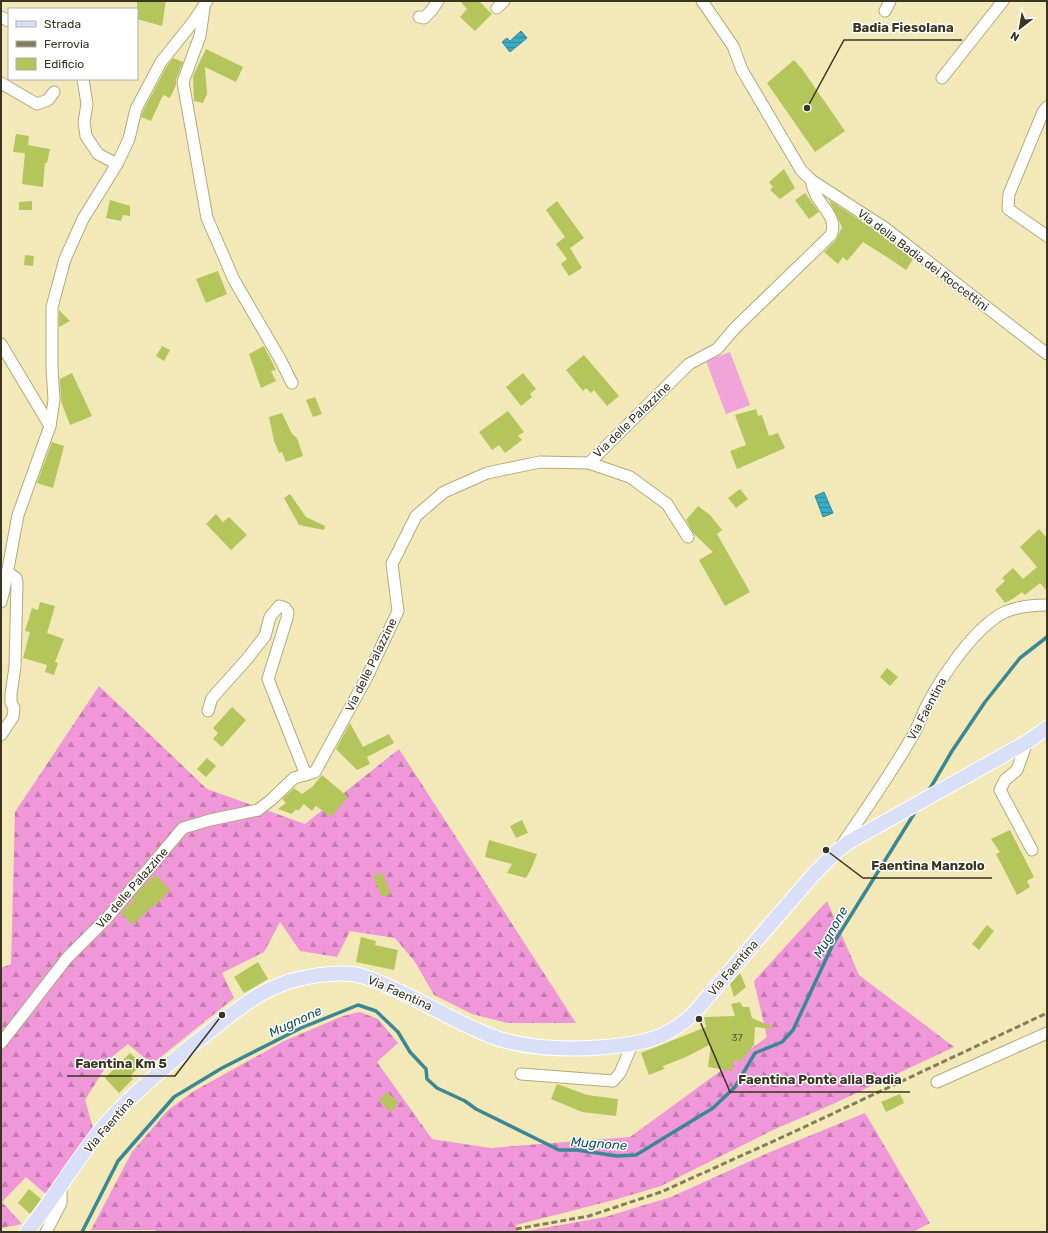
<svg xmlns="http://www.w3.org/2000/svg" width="1048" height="1233" viewBox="0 0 1048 1233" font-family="Rubik,sans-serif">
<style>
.forest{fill:url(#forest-firs)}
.park{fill:#efa4da}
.water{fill:url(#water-rules);stroke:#3a8895}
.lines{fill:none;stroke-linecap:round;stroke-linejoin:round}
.stream{stroke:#3a8895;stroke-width:3.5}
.building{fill:#b4c55b}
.minor-casing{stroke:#b4aa7b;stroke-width:13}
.major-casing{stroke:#fff;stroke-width:16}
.minor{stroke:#fff;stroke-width:11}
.major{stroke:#dadff8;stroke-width:14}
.rail{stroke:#837c5d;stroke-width:3;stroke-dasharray:6 3;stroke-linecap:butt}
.labels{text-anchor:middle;stroke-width:3;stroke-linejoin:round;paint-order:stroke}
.number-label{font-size:10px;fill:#585930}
.street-label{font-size:12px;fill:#393522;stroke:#fff}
.water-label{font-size:13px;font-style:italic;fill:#135261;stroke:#fff}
.leader{fill:none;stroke:#393522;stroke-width:1.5}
.callout-dot{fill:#393522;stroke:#fff;stroke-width:1.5}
.callout-label{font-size:13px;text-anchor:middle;font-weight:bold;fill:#393522;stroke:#fff;stroke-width:3;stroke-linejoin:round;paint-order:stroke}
</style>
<defs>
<pattern id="forest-firs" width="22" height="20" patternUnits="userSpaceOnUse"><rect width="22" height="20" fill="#ef97d8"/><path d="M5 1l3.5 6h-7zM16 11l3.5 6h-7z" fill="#c37caf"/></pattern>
<pattern id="water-rules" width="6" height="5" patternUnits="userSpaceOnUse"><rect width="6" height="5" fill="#3aabc6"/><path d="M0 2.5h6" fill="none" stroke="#328ca0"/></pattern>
</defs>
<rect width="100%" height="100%" fill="#f3e9b8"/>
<g class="forest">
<path d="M99,686L207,789L305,824L399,749L576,1023H507L472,1014L434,995L415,962L395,938L350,931L337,957L300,951L280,922L264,952L222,973L234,998L152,1064L128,1044L112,1057L85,1100L93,1128L65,1167L48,1196L26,1177L2,1202L22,1224L1,1228V968L11,964L15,812Z"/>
<path d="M827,901L859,975L954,1047L833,1104L773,1130L661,1186L614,1200L516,1225L517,1232H155V1230H91L132,1152L168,1110L194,1091L284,1041L343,1016L360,1012L378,1019L398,1043L377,1062L432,1139L490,1148L630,1137L767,1037L754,981Z"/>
<path d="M865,1113L930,1223L913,1232H522L605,1217L671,1197L770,1152Z"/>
</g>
<path class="park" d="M730,352L750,405L726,414L706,361Z"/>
<g class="water">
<path d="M521,31L527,38L510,52L502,42L507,38L510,41Z"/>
<path d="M824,492L833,513L823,517L815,496Z"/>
</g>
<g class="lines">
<g class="stream">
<path d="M928,792L952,751L985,702L1020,658L1047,637"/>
<path d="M82,1232L118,1161L174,1097L222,1068L301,1028L358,1005L376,1011L398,1032L410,1052L426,1069L427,1079L437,1088L465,1101L476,1109L559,1150H577L617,1156L636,1155L713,1108L735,1087L755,1053L782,1042L793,1030L833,944L917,809"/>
</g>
</g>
<g class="building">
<path d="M137,1H166L162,26L137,19Z"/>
<path d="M460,1H479L492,14L475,31L460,17L467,9Z"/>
<path d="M206,49L243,67L236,82L205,67L207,94L203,103L194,101L193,76Z"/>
<path d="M173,58L183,62L176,80V85L170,98L163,95L151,121L141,117L143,111L167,66Z"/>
<path d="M794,60L802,69L845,131L815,152L767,83Z"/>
<path d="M16,134L29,136L28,145L50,149L47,163H45L43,187L22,184L25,153L13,152Z"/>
<path d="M784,169L795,188L780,199L770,190L773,187L769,182Z"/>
<path d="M805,193L819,212L809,219L795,200Z"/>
<path d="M110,200L130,206V216L123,215L121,221L106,218Z"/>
<path d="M829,200L881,234L913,259L906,270L890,259L863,242L847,261L843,257L838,264L824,252L836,240L842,227Z"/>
<path d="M32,201V210H19V202Z"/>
<path d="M557,201L584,238L570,248L582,268L569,276L561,264L567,259L556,244L565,237L546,210Z"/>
<path d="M25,255L34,256L33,266L24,265Z"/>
<path d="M218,271L227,294L206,303L196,279Z"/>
<path d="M59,310L70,321L59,327Z"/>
<path d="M162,346L170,350L164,361L156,356Z"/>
<path d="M264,346L276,370L271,371L276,381L261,388L249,354Z"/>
<path d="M584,355L619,396L607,406L594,390L591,393L586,388L583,391L566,370Z"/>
<path d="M72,373L92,416L70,425L61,401L60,379Z"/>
<path d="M523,373L536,389L530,394L532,397L521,406L506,387Z"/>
<path d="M315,397L322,414L313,417L306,400Z"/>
<path d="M756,409L758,416L762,415L769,436L778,433L785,448L737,469L730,451L746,445L735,415Z"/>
<path d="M508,411L524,432L518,436L522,440L505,453L499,445L492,450L479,432Z"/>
<path d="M282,413L292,434L297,438L303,456L286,462L282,452L279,453L274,441L269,417Z"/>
<path d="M52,442L64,446L53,488L37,483Z"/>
<path d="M740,489L748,499L736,508L728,498Z"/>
<path d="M290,494L306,517L325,526L324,530L299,525L284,498Z"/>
<path d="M698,506L710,515L722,530L717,534L750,592L725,606L699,560L713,552L693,533L686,520Z"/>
<path d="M216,514L223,522L229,517L247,535L231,550L206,524Z"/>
<path d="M1039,529L1047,538V591L1040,583L1025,595L1022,592L1014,598L1005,603L995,590L1005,581L1002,578L1013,568L1023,579L1037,567L1020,547Z"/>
<path d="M40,602L55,606L47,633L64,639L55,662L58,663L54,675L45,672L47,665L23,658L30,632L25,631L32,608L38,610Z"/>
<path d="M887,668L898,677L890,686L880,677Z"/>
<path d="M232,707L246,720L222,747L213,739L218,733L213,728Z"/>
<path d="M350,723L363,747L389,734L394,743L367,757L370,764L357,770L336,749Z"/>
<path d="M207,758L216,766L206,777L197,769Z"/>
<path d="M322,775L348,797L331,817L316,806L312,811L304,804L298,811L296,809L292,814L278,809L286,803L282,799L294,788L302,794L312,787Z"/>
<path d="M522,820L528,833L516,838L510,826Z"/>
<path d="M1010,830L1034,877L1027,881L1030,887L1017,895L996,854L1000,852L991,839Z"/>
<path d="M489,840L537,854L531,869L526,878L507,873L512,864L485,857Z"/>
<path d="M382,873L391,894L382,897L373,876Z"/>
<path d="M156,875L170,890L155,906L154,905L132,925L121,913L134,900L133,898L140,889Z"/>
<path d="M987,925L994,931L979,950L972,944Z"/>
<path d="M361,937L376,941L375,945L398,950L394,970L356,962Z"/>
<path d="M258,962L268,979L244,993L234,977Z"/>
<path d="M740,973L746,987L734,997L730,984Z"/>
<path d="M740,1002L743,1007H749L752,1018L773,1027L772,1029L755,1027L754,1045L741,1061L734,1060L732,1071L708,1067L711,1044L686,1057L663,1066L664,1069L649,1075L641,1053L706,1027L704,1017L735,1016L731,1004Z"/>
<path d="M130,1053L142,1064L130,1076L133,1079L119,1093L105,1078Z"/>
<path d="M557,1084L587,1095L618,1099L616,1116L582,1112L551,1099Z"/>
<path d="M387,1092L399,1103L390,1112L379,1100Z"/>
<path d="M900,1094L904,1103L886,1112L881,1102Z"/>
<path d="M29,1189L41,1199L30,1214L18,1203Z"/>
</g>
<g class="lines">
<g class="minor-casing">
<g id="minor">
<path d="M702,1L733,46L742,70L801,170L811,180L885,228L1047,354"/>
<path d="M204,8L200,36L183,82L207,218L234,280L280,359L292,383"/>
<path d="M497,8L504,1"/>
<path d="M885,11L890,1"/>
<path d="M1,17L9,21"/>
<path d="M419,17L424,18L431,11L438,1"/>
<path d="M942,78L1003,1"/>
<path d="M83,79L87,104L84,122L86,136L98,154L117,164"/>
<path d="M1,83L37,104L48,100L54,92"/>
<path d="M1047,107L1043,112L1009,194L1008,209L1047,236"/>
<path d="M1,344L50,426"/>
<path d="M589,463L630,477L667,504L688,537"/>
<path d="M1,602L4,590L18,515L50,426L54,400L52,367V307L65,259L83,219L117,164L129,139L136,109L161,62L193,22L207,1"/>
<path d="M208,711L212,698L247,659L265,636L270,617L279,606L285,608L288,612L287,618L268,679L306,775"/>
<path d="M1,735L13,717L14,708L11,703V694L15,667L17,583L16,578L7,572"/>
<path d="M1027,742L1017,770L1005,780L1000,790L1032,850"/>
<path d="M841,846C864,812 888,778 909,742C916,732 920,720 925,709C940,679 974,627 1005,612C1019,606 1033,605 1047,605"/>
<path d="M1,1043L67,958L107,918L183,828L210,820L258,810L271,800L294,778L315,772L367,677L398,611L392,564L416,516L444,492L487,473L540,462L589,463L689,364L717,349L735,328L831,235C838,219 823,208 816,195C814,191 812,185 811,180"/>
<path d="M521,1074L613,1081L620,1073L632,1045"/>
<path d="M937,1082L1047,1033"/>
<path d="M46,1232L61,1203V1187"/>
</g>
</g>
<g class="major-casing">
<path id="major" d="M27,1232C56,1196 79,1154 110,1119C140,1087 174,1059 209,1032C235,1011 261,989 294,980C313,975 333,972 353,974C367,976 381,983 394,989C428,1004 464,1027 499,1039C533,1049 571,1050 606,1047C641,1044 667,1039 693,1014L814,874L836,852L849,842L1027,742L1047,728"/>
</g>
<use href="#minor" class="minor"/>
<use href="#major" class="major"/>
<path class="rail" d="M516,1229L589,1216L661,1192L785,1136L1047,1013"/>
</g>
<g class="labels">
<g class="number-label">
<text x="737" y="1041">37</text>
</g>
<g class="street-label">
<text transform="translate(923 260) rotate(37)" y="4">Via della Badia dei Roccettini</text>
<text transform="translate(632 420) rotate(-44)" y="4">Via delle Palazzine</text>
<text transform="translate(371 665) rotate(-64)" y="4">Via delle Palazzine</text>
<text transform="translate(927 709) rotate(-62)" y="4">Via Faentina</text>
<text transform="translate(132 888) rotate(-49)" y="4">Via delle Palazzine</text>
<text transform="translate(733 968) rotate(-49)" y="4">Via Faentina</text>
<text transform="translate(400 993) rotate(24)" y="4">Via Faentina</text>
<text transform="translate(109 1125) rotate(-49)" y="4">Via Faentina</text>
</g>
<g class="water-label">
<text transform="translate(830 932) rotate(-61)" y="5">Mugnone</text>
<text transform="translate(295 1021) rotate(-25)" y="5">Mugnone</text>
<text transform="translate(599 1143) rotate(4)" y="5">Mugnone</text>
</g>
</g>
<path class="leader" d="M807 108L844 40H962M826 850L863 878H992M222 1015L175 1076H67M699 1019L730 1092H910"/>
<g class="callout-dot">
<circle cx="807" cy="108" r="4"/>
<circle cx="826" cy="850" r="4"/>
<circle cx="222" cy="1015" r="4"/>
<circle cx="699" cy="1019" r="4"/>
</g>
<g class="callout-label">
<text x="903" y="32">Badia Fiesolana</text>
<text x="928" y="870">Faentina Manzolo</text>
<text x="121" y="1068">Faentina Km 5</text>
<text x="820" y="1084">Faentina Ponte alla Badia</text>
</g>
<rect width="1048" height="1233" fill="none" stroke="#393522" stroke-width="4"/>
<rect x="8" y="8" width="130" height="72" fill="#ffffff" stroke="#b0aea7"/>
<rect x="16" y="21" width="20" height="6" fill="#dadff8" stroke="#b0aea7"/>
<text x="44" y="28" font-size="12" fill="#393522">Strada</text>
<rect x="16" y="41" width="20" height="6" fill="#837c5d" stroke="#b0aea7"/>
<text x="44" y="48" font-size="12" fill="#393522">Ferrovia</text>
<rect x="16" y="58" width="20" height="12" fill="#b4c55b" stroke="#b0aea7"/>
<text x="44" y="68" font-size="12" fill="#393522">Edificio</text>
<g transform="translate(1020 28) rotate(211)" stroke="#ffffff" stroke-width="3" paint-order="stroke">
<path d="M0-3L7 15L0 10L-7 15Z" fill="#393522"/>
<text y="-6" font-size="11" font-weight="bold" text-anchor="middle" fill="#393522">N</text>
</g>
</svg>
